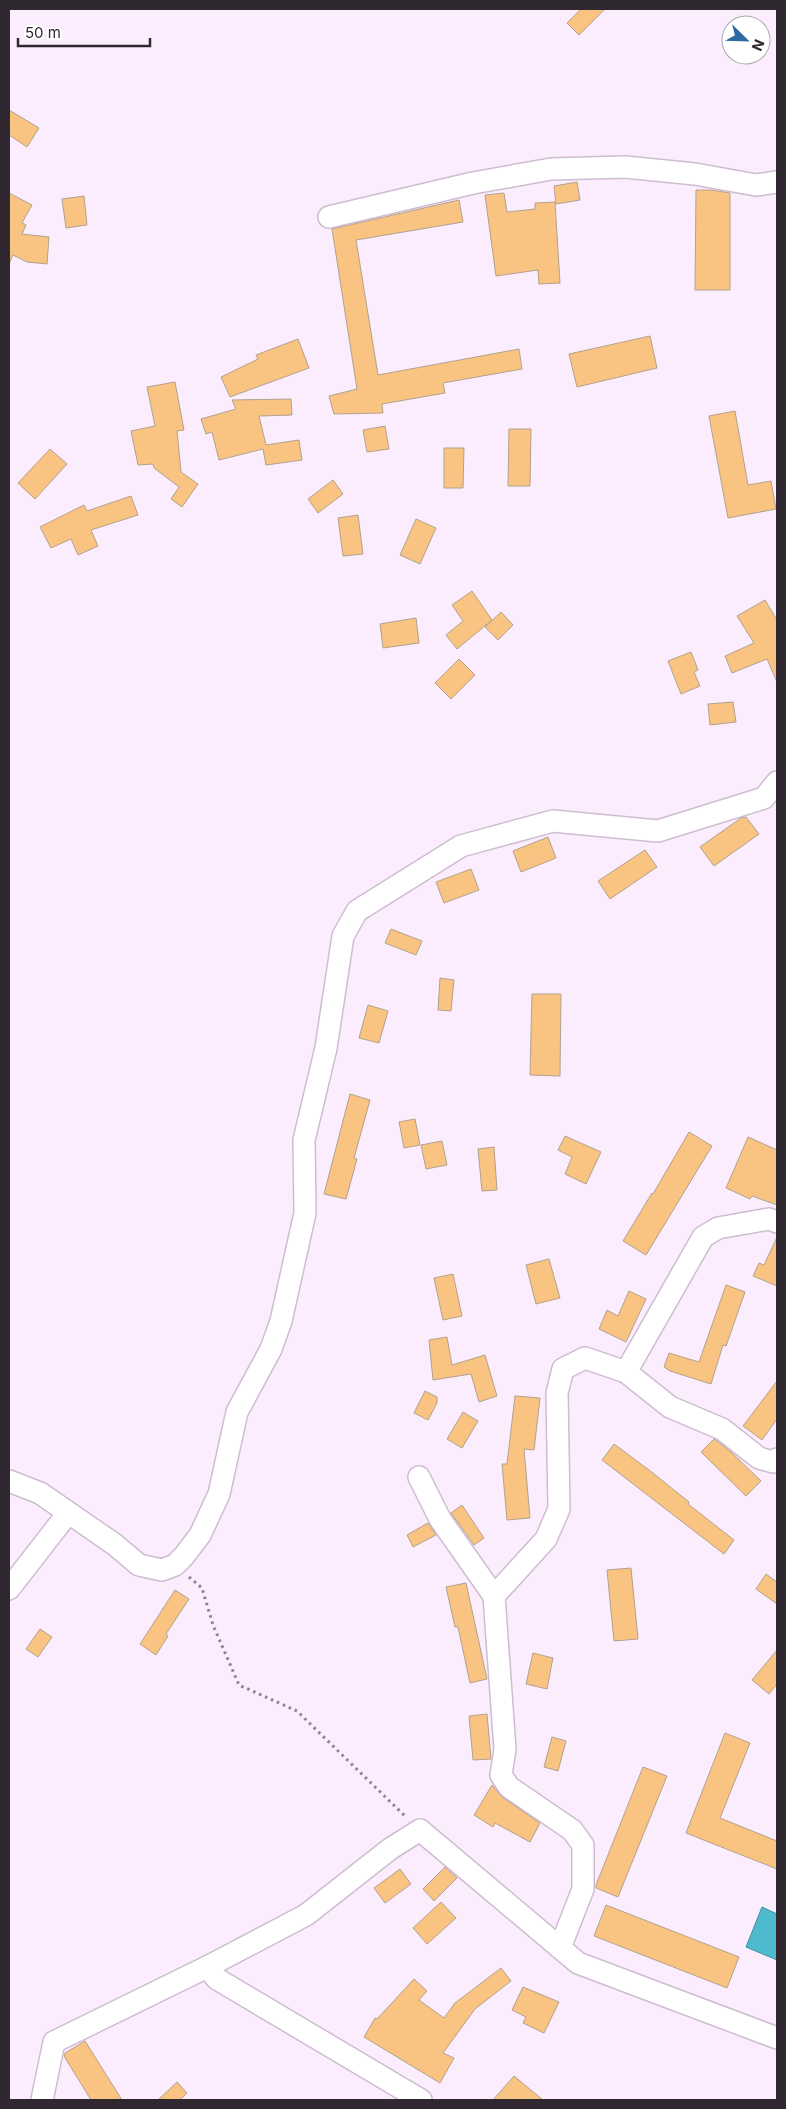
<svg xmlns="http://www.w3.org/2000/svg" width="786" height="2109" viewBox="0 0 786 2109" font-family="Inter,sans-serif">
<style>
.water{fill:#4dbbcd;stroke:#448f9e}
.building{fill:#f9c482;stroke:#b2a18d}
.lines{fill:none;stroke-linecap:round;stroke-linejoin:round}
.street-casing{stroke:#cebcd0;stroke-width:24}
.path{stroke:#8d828e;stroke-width:3;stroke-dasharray:2.5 4;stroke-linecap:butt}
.street{stroke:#fff;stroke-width:21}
</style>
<rect width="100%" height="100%" fill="#fcedfe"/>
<path class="water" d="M762,1907L777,1914V1960L746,1947Z"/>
<g class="building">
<path d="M581,9H605L579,35L567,23Z"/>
<path d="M9,110L39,128L27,147L9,135Z"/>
<path d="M577,182L580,200L556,204L554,186Z"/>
<path d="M696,190H711L730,193V290H695Z"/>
<path d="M9,193L32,205L22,223L26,225L22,234L49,237L47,264L27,262L13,255L9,264Z"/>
<path d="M504,193L507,212L535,209V203L555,202L560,283L539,284L538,270L496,276L485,195Z"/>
<path d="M84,196L87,225L66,228L62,199Z"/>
<path d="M459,200L463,222L356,240L378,375L519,349L522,369L443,383L445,393L382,404L383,413L334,414L329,396L357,389L332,229Z"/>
<path d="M650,336L657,368L577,387L569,354Z"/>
<path d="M298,339L309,368L230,397L221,377L258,359L256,355Z"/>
<path d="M175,382L184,430L177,431L181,472L198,484L182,507L171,499L179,487L154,468L153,464L138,465L131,431L155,426L147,387Z"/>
<path d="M291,399L292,415L259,416L266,445L299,440L302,460L266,465L263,449L219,460L212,432L206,434L201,419L236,409L232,400Z"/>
<path d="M735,411L748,485L771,481L776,509L728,518L709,416Z"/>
<path d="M385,426L389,449L367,452L363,430Z"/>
<path d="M509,429H531L530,486H508Z"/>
<path d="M444,448H464L463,488H444Z"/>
<path d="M50,449L67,464L35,499L18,483Z"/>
<path d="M333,480L343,494L318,513L308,499Z"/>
<path d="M131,496L138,515L91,530L98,546L78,555L71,539L51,548L40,527L84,505L87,511Z"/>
<path d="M358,515L363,554L343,556L338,518Z"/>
<path d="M416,519L436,528L420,564L400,555Z"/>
<path d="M472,591L492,620L457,649L446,635L463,621L452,605Z"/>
<path d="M765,600L777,620V682L767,659L732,673L725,656L754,643L737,616Z"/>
<path d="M501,612L513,625L498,640L485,627Z"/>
<path d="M416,618L419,643L383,648L380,624Z"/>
<path d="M691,652L698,670L694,672L700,686L681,694L668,661Z"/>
<path d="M459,659L475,675L451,699L435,683Z"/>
<path d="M733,702L736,722L710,725L708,704Z"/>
<path d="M746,817L759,834L714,866L700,847L741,818Z"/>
<path d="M548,837L556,858L521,872L513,851Z"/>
<path d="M645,850L657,867L610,899L598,881Z"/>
<path d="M471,869L479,890L444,903L436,882Z"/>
<path d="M391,929L422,941L416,955L385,943Z"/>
<path d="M440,978L454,980L451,1011L438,1010Z"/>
<path d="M532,994H561L560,1076L530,1075Z"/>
<path d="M368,1005L388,1011L379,1043L359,1038Z"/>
<path d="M350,1094L370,1100L354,1158L357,1159L346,1199L324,1194Z"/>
<path d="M415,1119L420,1145L404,1148L399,1122Z"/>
<path d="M689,1132L712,1146L646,1255L623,1241L652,1193L653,1194Z"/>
<path d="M565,1136L601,1152L586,1184L565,1174L572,1157L558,1150Z"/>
<path d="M748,1137L777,1150V1205L752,1196L750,1199L726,1188Z"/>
<path d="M442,1141L447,1165L426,1169L421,1145Z"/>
<path d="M494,1147L497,1190L482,1191L478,1149Z"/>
<path d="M777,1237V1286L753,1276L759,1263L764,1265Z"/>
<path d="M549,1259L560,1298L536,1304L526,1265Z"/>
<path d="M453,1274L462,1316L443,1320L434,1278Z"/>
<path d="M726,1285L745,1292L726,1346L723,1345L711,1384L670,1371L664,1367L669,1353L699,1362Z"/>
<path d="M629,1291L646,1299L626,1342L599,1329L607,1310L618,1316Z"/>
<path d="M447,1337L452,1365L485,1355L497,1396L479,1402L471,1374L433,1380L429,1340Z"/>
<path d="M777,1381V1419L762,1440L743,1426Z"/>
<path d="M425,1391L437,1397V1403L428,1420L414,1413Z"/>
<path d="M515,1396L540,1398L534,1450L524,1449L530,1518L507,1520L502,1464H507Z"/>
<path d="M463,1412L478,1421L462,1448L447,1439Z"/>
<path d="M714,1439L731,1452L761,1481L746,1496L701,1452Z"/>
<path d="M614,1444L649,1470L689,1502L688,1504L734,1540L724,1554L602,1460Z"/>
<path d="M462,1505L484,1538L474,1545L451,1513Z"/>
<path d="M428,1523L436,1535L413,1547L407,1535Z"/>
<path d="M631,1568L638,1639L614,1641L607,1570Z"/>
<path d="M766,1574L777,1582V1604L756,1589Z"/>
<path d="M466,1583L487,1679L470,1683L458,1627H455L446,1587Z"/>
<path d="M175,1590L189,1599L166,1634L168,1636L156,1655L140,1644Z"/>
<path d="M40,1629L52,1637L38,1657L26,1649Z"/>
<path d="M777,1650V1684L769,1694L752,1680Z"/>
<path d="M533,1653L553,1658L547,1689L526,1684Z"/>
<path d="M487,1714L491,1759L473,1760L469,1716Z"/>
<path d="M725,1733L750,1743L720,1818L777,1841V1869L686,1833Z"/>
<path d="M552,1737L566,1741L558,1771L544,1767Z"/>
<path d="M643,1767L667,1776L618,1897L596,1888V1885Z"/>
<path d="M492,1785L502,1797L540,1823L530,1842L495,1823L493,1827L474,1815Z"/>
<path d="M445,1867L457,1878L434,1901L423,1889Z"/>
<path d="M400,1869L411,1884L385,1903L374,1888Z"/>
<path d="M441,1902L456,1918L427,1944L413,1928Z"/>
<path d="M606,1905L739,1957L727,1988L594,1936Z"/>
<path d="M501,1968L511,1981L475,2009L443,2053L454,2058L440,2083L364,2037L375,2018L377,2019L414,1979L427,1991L419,2000L444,2018L455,2003Z"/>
<path d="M523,1987L559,2002L544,2033L523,2023L526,2017L512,2010Z"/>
<path d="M85,2041L122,2100H91L64,2056L65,2053Z"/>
<path d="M514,2076L543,2100H493Z"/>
<path d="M177,2082L187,2093L180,2100H158Z"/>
</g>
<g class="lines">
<g class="street-casing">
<g id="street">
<path d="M329,217L473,183L551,169L625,167L695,174L756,185L777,182"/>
<path d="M626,1372L703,1237L718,1228L769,1219L777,1222"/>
<path d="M419,1477L440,1519L494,1596L505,1749L501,1775L509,1787L572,1830L583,1845V1889L560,1948"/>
<path d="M9,1481L40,1493L114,1544L139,1565L162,1570L175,1565L184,1556L200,1535L219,1494L237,1412L271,1349L281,1321L305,1213L304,1140L326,1048L343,936L357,911L461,846L553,821L658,831L764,798L777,782"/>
<path d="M9,1589L68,1513"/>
<path d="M494,1596L546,1539L559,1509L557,1393L563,1369L585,1358L626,1372L670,1407L722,1429L759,1458L773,1462L777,1459"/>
<path d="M207,1967L217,1979L421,2100"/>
<path d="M42,2100L54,2042L207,1967L306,1915L390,1849L420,1830L578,1963L777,2038"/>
</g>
</g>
<path class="path" d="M189,1577L202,1588L213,1625L239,1685L297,1711L406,1817"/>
<use href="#street" class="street"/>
</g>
<rect width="786" height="2109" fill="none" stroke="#2f2830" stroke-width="20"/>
<g transform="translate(746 40) rotate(113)"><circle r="24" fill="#ffffff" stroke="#aca9ac"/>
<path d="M0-4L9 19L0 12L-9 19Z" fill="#2d69a0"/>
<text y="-8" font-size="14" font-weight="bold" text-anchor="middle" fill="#2f2830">N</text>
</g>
<path d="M18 38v8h132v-8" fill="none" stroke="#2f2830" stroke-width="2.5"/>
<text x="25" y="38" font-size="15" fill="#2f2830" stroke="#ffffff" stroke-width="4" paint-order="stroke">50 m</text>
</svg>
